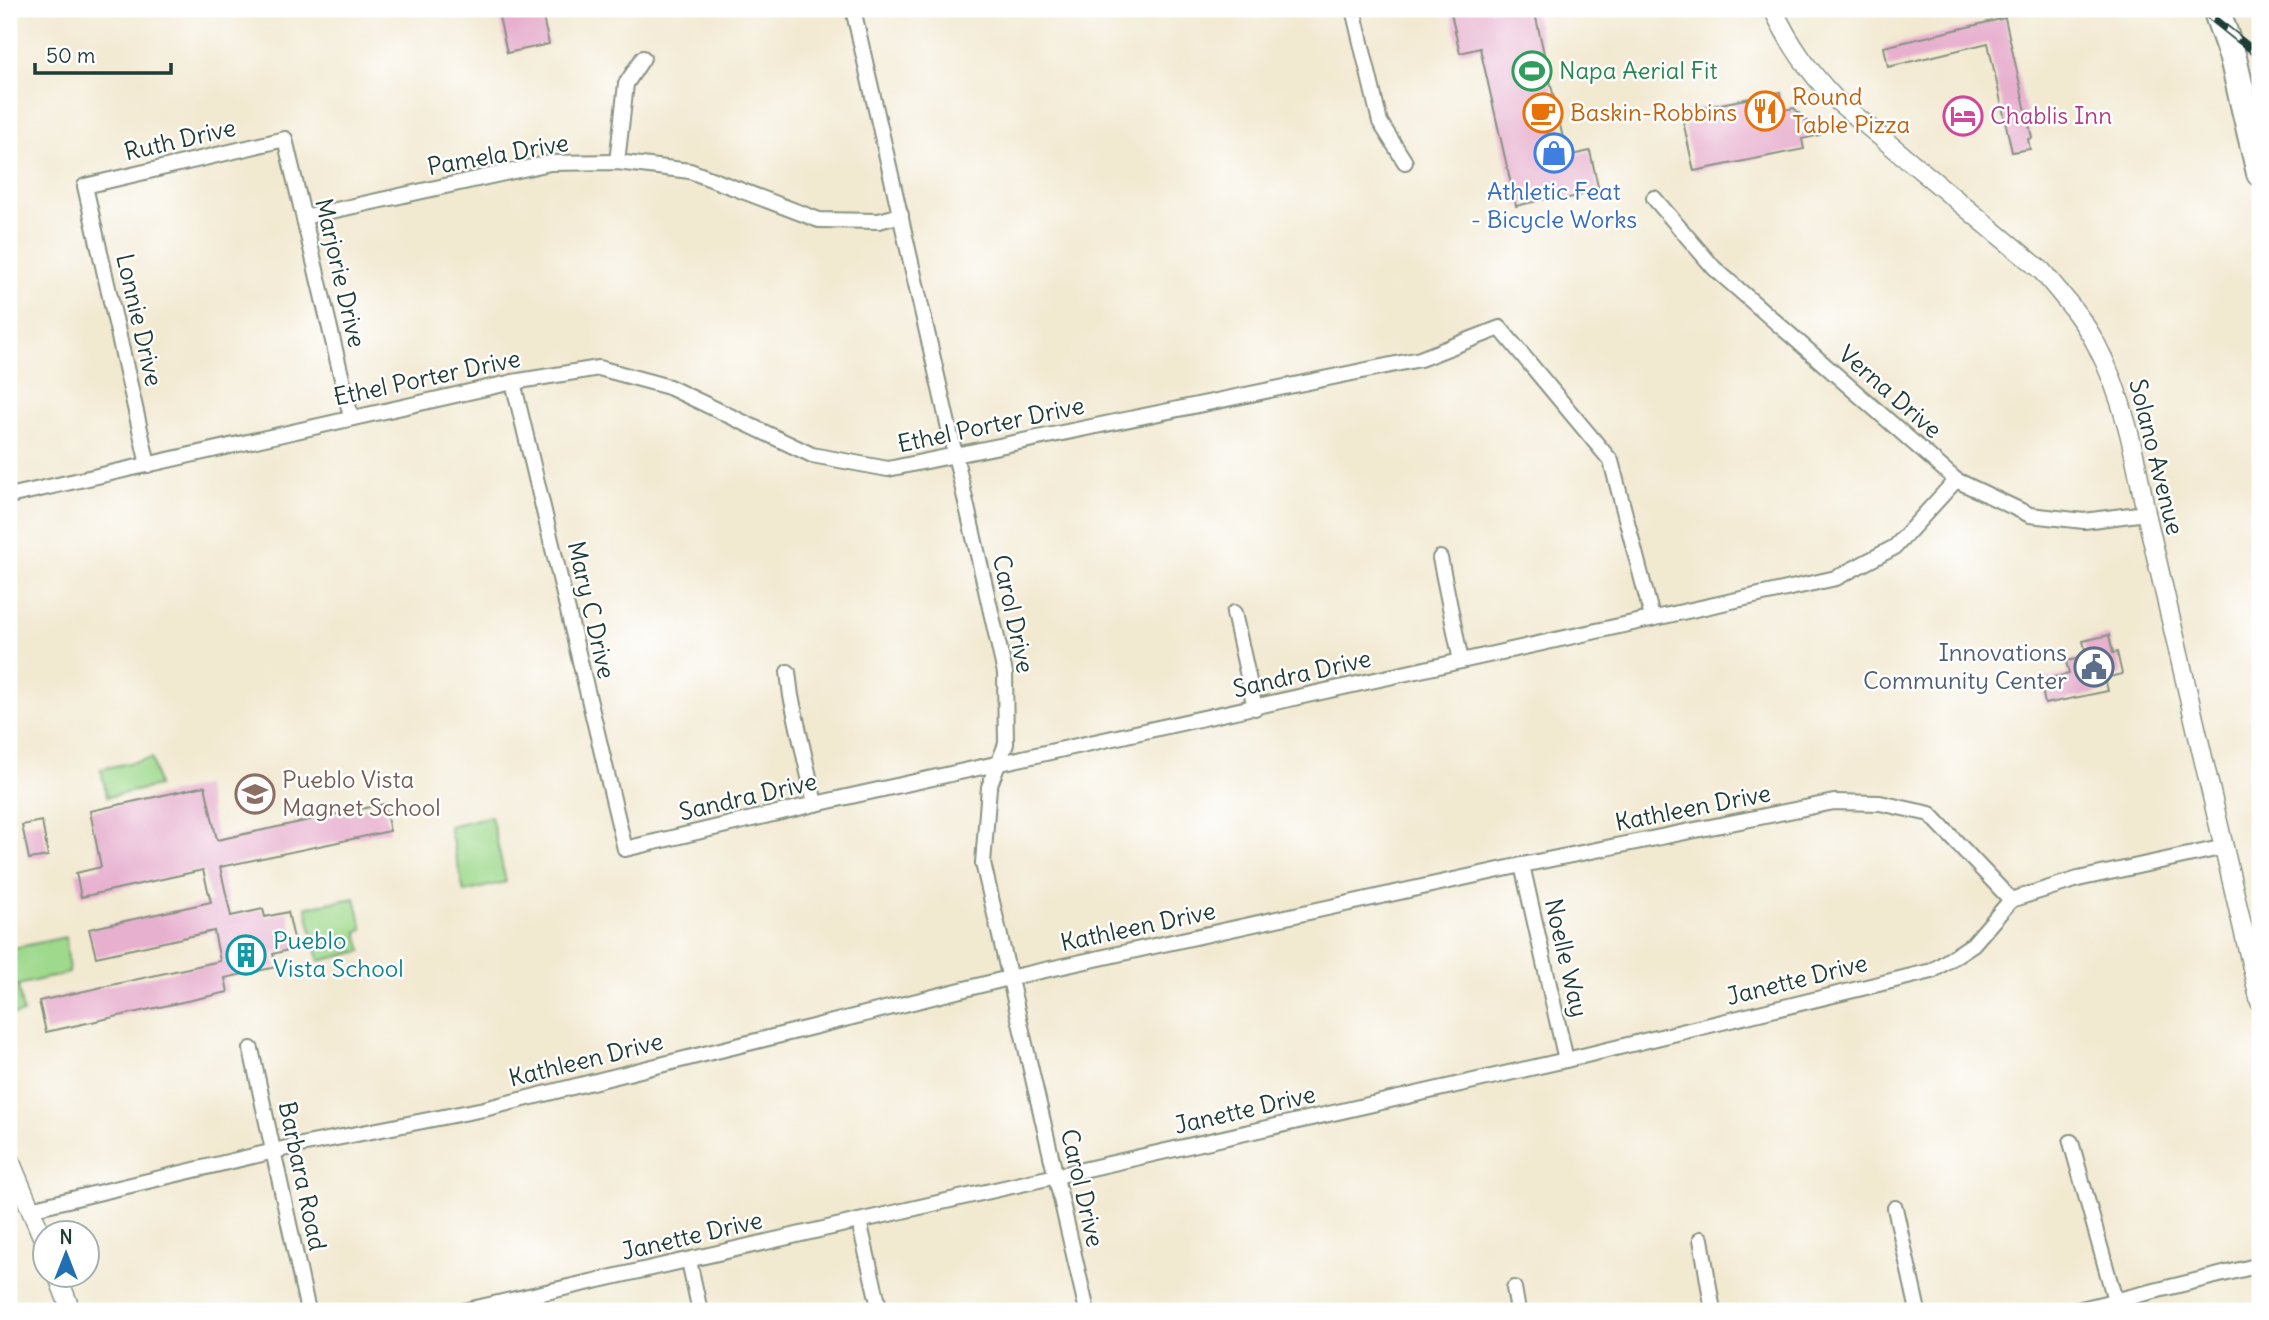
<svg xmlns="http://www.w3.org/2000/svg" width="2269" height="1320" viewBox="0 0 2269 1320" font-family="Delius,sans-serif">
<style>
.green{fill:#9fd98c;stroke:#5f8b60;stroke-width:2}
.building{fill:#e7b0cf}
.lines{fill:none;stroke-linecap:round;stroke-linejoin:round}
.minor-casing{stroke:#889382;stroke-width:18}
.tertiary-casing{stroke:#889382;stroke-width:21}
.motorway-casing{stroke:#889382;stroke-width:30}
.minor{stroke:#fff;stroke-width:14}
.tertiary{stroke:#fff;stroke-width:18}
.motorway{stroke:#fff;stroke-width:26}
.rail-casing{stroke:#1f3d34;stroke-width:8}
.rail{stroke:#fff;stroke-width:5;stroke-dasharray:16;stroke-linecap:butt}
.labels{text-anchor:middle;stroke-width:5;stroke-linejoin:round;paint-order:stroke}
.leisure-label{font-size:24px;fill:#27864d;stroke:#fff;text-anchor:start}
.food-label{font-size:24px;fill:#c56008;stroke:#fff;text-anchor:start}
.hotel-label{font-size:24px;fill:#b23c85;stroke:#fff;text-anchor:start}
.street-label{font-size:24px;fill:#1f3d34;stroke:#fff}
.shop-label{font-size:24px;fill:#366cbe;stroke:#fff}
.service-label{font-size:24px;fill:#4e5e75;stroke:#fff;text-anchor:end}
.education-label{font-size:24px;fill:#785e54;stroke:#fff;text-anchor:start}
.culture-label{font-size:24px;fill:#0d838f;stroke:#fff;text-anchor:start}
</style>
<rect width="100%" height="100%" fill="#fff"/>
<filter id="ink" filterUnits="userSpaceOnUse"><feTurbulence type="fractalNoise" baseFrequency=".0143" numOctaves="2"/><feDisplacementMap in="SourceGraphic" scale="14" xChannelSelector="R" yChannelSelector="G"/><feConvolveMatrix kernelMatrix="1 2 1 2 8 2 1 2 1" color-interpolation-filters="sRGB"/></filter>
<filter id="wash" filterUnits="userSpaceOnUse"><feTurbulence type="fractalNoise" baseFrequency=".00686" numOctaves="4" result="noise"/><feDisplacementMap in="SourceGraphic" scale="28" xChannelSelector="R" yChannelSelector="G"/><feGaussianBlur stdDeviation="1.57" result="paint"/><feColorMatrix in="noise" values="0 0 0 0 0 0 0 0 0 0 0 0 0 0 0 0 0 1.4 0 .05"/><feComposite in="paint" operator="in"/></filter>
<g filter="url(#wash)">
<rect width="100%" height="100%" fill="#f2e9d1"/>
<g class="green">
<path d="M152,758L158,786L107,797L101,769Z"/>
<path d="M491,816L506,882L464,892L449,826Z"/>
<path d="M355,898L363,930L357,932L362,951L319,961L306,907Z"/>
<path d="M66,937L69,973L18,985L23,1013L9,1016V949Z"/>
</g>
<g id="blocks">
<g class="building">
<path d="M512,9H541L549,44L507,53L498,12Z"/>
<path d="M1450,9H1534L1567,156L1590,151L1599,191L1560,200L1559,196L1516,206L1480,48L1460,53Z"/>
<path d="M2005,18L2032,138L2028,139L2030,149L2012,152L1988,43L1888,67L1884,47Z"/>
<path d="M1780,92L1783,110L1794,108L1820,135L1802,139L1804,149L1694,171L1681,112Z"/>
<path d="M2109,635L2113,653L2117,652L2122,674L2105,678L2108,691L2045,704L2040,680L2069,674L2066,661L2087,657L2083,641Z"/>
<path d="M205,786L217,840L384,804L390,831L220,867L231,916L263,909L265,917L288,912L296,948L273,954L276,967L225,978L228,992L46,1032L39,1001L220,961L214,931L96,957L89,929L211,902L203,870L81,897L76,873L101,867L90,811Z"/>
<path d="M42,821L48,856L29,859L22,825Z"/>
</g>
</g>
</g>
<g filter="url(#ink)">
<use href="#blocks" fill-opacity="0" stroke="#889382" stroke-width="2"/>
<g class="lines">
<g class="minor-casing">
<g id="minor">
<path d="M853,9L1005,673L1006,744L989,787L983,863L1087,1311"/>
<path d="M1353,9L1380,122L1405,162"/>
<path d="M617,162L626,84L643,58"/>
<path d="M1654,198L1714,268L1956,480L2030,515L2084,521L2146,513"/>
<path d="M304,217L550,163L617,162L690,171L819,220L879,221L901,215"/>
<path d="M513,382L625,849L815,804L1836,578L1895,547L1956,480"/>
<path d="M148,465L85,186L285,139L351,417"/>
<path d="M9,496L513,382L599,368L669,387L812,455L888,469L1420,359L1500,328L1611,461L1652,617"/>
<path d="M1440,558L1461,661"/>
<path d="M1234,613L1255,708"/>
<path d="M788,672L791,696L815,804"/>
<path d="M1522,865L1566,1060"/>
<path d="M251,1049L308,1311"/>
<path d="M2071,1142L2118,1311"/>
<path d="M1895,1208L1918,1311"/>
<path d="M30,1209L291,1147L484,1109L1009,978L1522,865L1834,802L1880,803L1930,814L2011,900L2078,879L2225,847"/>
<path d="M859,1221L880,1311"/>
<path d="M1701,1239L1713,1311"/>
<path d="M689,1261L700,1311"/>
<path d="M1514,1288L1518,1311"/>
<path d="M463,1311L1566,1060L1932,971L1973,944L2011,900"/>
<path d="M2073,1311L2260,1265"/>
</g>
</g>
<g class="tertiary-casing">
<g id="tertiary">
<path d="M1773,9C1790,45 1808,70 1835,99L2042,271C2061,294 2082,317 2096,344C2124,397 2135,455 2146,513L2260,1002"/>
<path d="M9,1158L46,1246"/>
<path d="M57,1274L71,1311"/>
</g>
</g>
<g class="motorway-casing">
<path id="motorway" d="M2216,9L2233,58L2260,173"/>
</g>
<use href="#minor" class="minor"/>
<use href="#tertiary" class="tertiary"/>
<use href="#motorway" class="motorway"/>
<g class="rail-casing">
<path id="rail" d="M2201,9L2260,56"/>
</g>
<use href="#rail" class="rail"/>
</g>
</g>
<defs>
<g id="stadium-ring" transform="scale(2.0125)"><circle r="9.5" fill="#fff" stroke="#2e9e5b" stroke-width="1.5"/><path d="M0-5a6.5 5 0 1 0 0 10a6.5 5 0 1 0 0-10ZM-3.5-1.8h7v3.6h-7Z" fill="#2e9e5b"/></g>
<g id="restaurant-ring" transform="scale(2.0125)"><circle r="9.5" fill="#fff" stroke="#e8710a" stroke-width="1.5"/><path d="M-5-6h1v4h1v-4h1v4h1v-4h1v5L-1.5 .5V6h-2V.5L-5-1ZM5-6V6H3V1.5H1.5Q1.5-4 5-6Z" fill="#e8710a"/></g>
<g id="cafe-ring" transform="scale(2.0125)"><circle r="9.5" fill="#fff" stroke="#e8710a" stroke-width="1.5"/><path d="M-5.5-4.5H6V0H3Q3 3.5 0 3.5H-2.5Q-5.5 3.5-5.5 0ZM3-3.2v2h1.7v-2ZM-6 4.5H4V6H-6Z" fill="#e8710a"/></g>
<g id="hotel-ring" transform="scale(2.0125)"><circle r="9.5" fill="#fff" stroke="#d1479c" stroke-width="1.5"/><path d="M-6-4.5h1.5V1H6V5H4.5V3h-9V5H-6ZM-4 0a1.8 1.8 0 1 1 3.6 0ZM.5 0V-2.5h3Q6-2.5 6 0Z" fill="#d1479c"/></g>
<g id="shop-ring" transform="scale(2.0125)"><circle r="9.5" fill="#fff" stroke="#3f7fe0" stroke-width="1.5"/><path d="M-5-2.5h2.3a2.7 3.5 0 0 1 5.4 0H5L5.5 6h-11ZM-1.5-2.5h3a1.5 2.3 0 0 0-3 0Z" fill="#3f7fe0"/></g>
<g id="civic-ring" transform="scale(2.0125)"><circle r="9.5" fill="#fff" stroke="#5c6f8a" stroke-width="1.5"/><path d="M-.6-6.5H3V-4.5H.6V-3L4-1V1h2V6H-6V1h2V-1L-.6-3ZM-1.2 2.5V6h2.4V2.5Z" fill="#5c6f8a"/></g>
<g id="school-ring" transform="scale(2.0125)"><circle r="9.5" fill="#fff" stroke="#8d6e63" stroke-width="1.5"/><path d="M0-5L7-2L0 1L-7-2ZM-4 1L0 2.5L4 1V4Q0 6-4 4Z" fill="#8d6e63"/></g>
<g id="building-ring" transform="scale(2.0125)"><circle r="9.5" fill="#fff" stroke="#0f9aa8" stroke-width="1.5"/><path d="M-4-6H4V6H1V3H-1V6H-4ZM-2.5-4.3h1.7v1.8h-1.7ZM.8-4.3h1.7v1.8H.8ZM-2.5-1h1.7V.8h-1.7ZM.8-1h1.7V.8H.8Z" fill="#0f9aa8"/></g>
</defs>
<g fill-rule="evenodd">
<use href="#stadium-ring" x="1532" y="71"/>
<use href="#restaurant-ring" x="1765" y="111"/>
<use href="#cafe-ring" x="1543" y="113"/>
<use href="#hotel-ring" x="1963" y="116"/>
<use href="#shop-ring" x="1554" y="153"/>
<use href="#civic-ring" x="2094" y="667"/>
<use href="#school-ring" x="255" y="794"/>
<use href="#building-ring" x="246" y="955"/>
</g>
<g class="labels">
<g class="leisure-label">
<text x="1559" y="79">Napa Aerial Fit</text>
</g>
<g class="food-label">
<text x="1792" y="105">Round<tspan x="1792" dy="28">Table Pizza</tspan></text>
<text x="1570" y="121">Baskin-Robbins</text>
</g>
<g class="hotel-label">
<text x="1990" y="124">Chablis Inn</text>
</g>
<g class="street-label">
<text transform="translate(180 140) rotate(-13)" y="8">Ruth Drive</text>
<text transform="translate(498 155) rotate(-10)" y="8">Pamela Drive</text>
<text transform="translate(340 273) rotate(77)" y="8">Marjorie Drive</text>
<text transform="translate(139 320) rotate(77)" y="8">Lonnie Drive</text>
<text transform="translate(427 378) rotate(-12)" y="8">Ethel Porter Drive</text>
<text transform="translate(1890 392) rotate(41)" y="8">Verna Drive</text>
<text transform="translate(991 425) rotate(-12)" y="8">Ethel Porter Drive</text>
<text transform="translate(2156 457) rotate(76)" y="8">Solano Avenue</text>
<text transform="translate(591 610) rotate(77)" y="8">Mary C Drive</text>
<text transform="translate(1013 614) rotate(78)" y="8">Carol Drive</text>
<text transform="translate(1302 674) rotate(-13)" y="8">Sandra Drive</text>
<text transform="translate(748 797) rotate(-13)" y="8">Sandra Drive</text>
<text transform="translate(1693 808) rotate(-11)" y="8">Kathleen Drive</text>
<text transform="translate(1138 927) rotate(-12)" y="8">Kathleen Drive</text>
<text transform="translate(1566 958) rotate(77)" y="8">Noelle Way</text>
<text transform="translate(1797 980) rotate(-14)" y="8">Janette Drive</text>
<text transform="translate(586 1060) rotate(-14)" y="8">Kathleen Drive</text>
<text transform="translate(1245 1110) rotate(-13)" y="8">Janette Drive</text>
<text transform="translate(302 1176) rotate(78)" y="8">Barbara Road</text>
<text transform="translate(1082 1188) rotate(77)" y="8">Carol Drive</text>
<text transform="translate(692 1236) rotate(-13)" y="8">Janette Drive</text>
</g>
<g class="shop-label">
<text x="1554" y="200">Athletic Feat<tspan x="1554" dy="28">- Bicycle Works</tspan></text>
</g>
<g class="service-label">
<text x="2067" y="661">Innovations<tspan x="2067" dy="28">Community Center</tspan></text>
</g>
<g class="education-label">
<text x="282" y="788">Pueblo Vista<tspan x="282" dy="28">Magnet School</tspan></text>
</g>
<g class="culture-label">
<text x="273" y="949">Pueblo<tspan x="273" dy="28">Vista School</tspan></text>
</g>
</g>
<rect width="2269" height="1320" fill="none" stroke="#fff" stroke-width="35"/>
<g transform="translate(66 1254)"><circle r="33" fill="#ffffff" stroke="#a5b1ae" stroke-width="2"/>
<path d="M0-5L12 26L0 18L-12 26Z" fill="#1f6fb2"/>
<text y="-10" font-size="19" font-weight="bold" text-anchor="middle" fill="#1f3d34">N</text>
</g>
<path d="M35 63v10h136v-10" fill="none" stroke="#1f3d34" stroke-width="3.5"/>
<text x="46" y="63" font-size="21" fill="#1f3d34" stroke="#ffffff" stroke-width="5" paint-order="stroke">50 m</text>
</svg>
